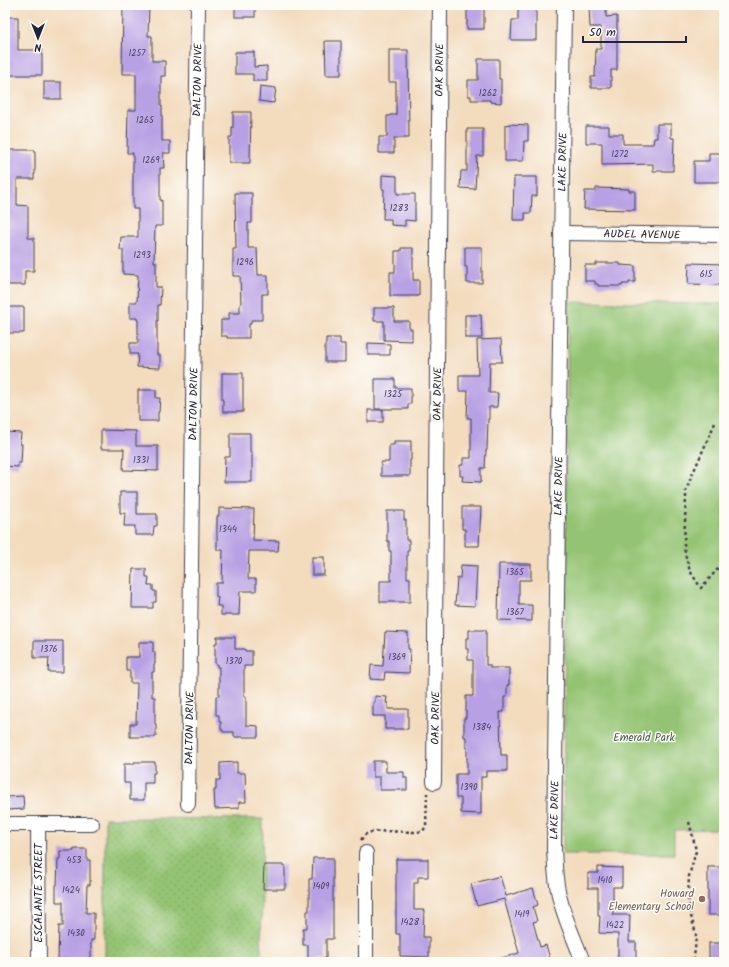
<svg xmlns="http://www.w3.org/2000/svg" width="729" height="967" viewBox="0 0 729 967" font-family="Kalam,sans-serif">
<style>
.grass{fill:url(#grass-dots);stroke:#5b7357}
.park{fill:#94c473;stroke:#5b7357}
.building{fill:#b8a0e4}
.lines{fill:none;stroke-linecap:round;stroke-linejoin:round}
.minor-casing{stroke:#413e4e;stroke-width:16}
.path{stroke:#413e4e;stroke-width:2.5;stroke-dasharray:3 3;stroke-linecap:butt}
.minor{stroke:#fff;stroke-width:14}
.education-dot{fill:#8d6e63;stroke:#fdfcf7;stroke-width:1.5}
.labels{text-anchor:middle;stroke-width:3;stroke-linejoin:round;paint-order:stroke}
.number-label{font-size:9px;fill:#484265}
.street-label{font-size:11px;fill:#22223b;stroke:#fdfcf7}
.park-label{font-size:11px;fill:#4a5b4f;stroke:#fdfcf7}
.education-label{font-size:11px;fill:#785e54;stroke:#fdfcf7;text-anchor:end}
</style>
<defs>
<pattern id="grass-dots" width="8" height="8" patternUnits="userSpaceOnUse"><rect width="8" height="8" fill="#94c473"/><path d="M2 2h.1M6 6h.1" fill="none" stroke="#7fa864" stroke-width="1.8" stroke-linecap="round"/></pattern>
</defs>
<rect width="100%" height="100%" fill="#fdfcf7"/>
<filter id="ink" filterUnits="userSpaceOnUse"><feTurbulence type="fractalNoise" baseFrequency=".025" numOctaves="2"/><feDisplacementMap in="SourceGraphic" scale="8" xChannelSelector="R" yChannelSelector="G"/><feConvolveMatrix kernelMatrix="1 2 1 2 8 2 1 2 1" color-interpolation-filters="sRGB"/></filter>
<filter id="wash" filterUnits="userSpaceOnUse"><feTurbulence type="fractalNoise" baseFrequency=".012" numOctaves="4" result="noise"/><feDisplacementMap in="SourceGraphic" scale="16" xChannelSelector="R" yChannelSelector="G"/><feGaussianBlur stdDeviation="0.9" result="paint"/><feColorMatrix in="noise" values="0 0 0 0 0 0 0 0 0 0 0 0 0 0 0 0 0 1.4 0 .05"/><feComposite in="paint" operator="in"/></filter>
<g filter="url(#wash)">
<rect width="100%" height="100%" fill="#f3dbbd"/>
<path class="grass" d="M105,818L263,819L261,962H105Z"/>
<path class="park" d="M568,302L724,304V829L674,830V854H563Z"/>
<g id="blocks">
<g class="building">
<path d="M123,5H149L148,36H152V61H165V76H161V106H162V141H170V153H163L164,168H160V200H162V226H155L154,262H156V287H161L160,305H158V321H157V355H160V368L137,367L138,354H130V343H138V320H137V318H130V302H137L138,275L123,274V250H120L121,237H138V209H133V153H127L128,110H136V74H122Z"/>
<rect x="235" y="5" width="20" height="12"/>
<rect x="467" y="5" width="17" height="24"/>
<path d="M518,5H536V40H511L512,20H518Z"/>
<path d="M589,5H606V17L617,16V70H611V88H591V77H595L596,49H601V27H590Z"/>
<path d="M5,17H18V50H42V75H6V73H5Z"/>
<path d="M325,41H341V75H326Z"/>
<path d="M389,50H408L409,138H394V153H379V137H387V116H390V115H396V82H389Z"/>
<path d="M235,52H254V67L267,66V81H253V74H235Z"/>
<path d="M478,59H499V79H501V103L490,102V100H471V96H468V80H478Z"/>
<rect x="44" y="82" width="17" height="17"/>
<path d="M260,86L276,88L274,103L259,101Z"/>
<path d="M233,112H251L250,163H229V137H232V127L233,128Z"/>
<path d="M510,124L528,125V141H524L523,161H505V125Z"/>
<path d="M657,124H671V138H674L673,171H653V164L602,165V143H586V126H609V134H623V144H653L654,138H657Z"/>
<path d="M467,129H483V156H477L475,189L460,188L461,171H467Z"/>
<path d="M5,150H35V174H34V179H17V205L28,206V238H34V271H25V285H5Z"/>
<path d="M709,153H724V182H694V161H709Z"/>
<path d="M382,175L397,176V194H415V221L405,220V226L391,225V219H383L384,189H382Z"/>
<path d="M514,177H537V196H532L531,213H525V220H513Z"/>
<path d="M596,188L629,189V191H635V210L584,209L585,191H596Z"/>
<path d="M235,193H252V223H248V248H257L258,275H268V294H262V320H251V324H249V338H227V336H221V320H228V318H229V313H240V304H241L240,276H233V249H236Z"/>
<path d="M465,247H482V283H467V267H465Z"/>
<path d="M401,248H413V280H419V296H390V272H395V251H401Z"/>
<path d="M596,263H620V265L635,266V282H629V284H622V286H598V284H595V281H585V265H596Z"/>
<path d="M689,263L724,264V285L688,284Z"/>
<path d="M11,307H24V333H5V308Z"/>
<path d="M374,308H394V321H409V329H412V341L384,340V321H374Z"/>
<path d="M465,315H481L482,338H465Z"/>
<path d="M326,338H340V344H345V362H325V344H326Z"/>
<path d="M501,339L502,362H490L489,393H498L497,407H489V419H488L487,450H486L485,468H481V482L462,481L463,476H460V465H463V458H471V418H467L468,391H459V375H478L477,340Z"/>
<path d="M368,343L390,344V355H368Z"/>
<path d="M222,373H243V412H223V400H222Z"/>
<path d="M375,379H395V388H411V404H408V409H375Z"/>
<path d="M138,390H156V398H160L159,412H158V421H138Z"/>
<rect x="368" y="410" width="15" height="12"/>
<path d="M101,430L136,431V446H158V471L123,470L124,449H101Z"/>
<path d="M5,432L21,433L20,444H22L21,463H18V467L5,466Z"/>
<path d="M230,433H250V453H252V482H224L225,457H230Z"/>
<path d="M394,441H411V460H410V476H381V462H389V445H394Z"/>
<path d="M120,492H137V514H157V526H154L153,535H135V526H124L125,513H120Z"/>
<path d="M462,507H481L479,546H465V529H462Z"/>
<path d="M219,508L254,509L253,540L279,541L278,551H249L248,579H256V591H240L239,615H221V606H217L218,597H216V583H222L223,550H217V516H219Z"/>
<path d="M387,511H404V520H406V540H409V551H407V578H410V602H380V581H391V551H389V541H387Z"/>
<rect x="312" y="557" width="12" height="18"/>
<path d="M499,564H531V580H519V605H532V621L498,620Z"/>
<path d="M461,565L477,566L475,606L455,605L457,578H460Z"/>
<path d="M133,569H146V577H149L148,585H153V591H156V602H153V608H132Z"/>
<path d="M469,630H486V665H490V668H509V685H507V697H504V712H500L501,755H507V771H486V777H481V814L461,813V798H456V774H467V747H466V737H464V718H466V696H473V660H468V649H466V638H469Z"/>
<path d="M385,632L408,633V649H410L409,673L385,672L384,680L370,679L371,665L383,666Z"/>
<path d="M217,637H235V649H245V651H252V666H244V696H246V725L258,726V737H234V732H223V730H221V722H219V715H216V696H219V667H217V664H215V643H217Z"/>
<path d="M34,641H63V672H48L49,658H34Z"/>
<path d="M139,642H153V652H155V664H154V672H152V697H155V724H156V737H130V724H136L137,683H130V671H126V657H139Z"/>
<path d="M375,696L387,697L386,703H388V709H408V729H385V716H373V702H375Z"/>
<path d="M373,761H386V772H404V778H407V790H380V777H373Z"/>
<path d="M134,762H155V773H153V783H144V800H130V783H124V764H134Z"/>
<path d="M237,762V773H245L246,802H239V808L215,809L214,790H216V780H220V763Z"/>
<path d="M23,796L24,809L8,810L7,797Z"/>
<path d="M74,849H87V860H90V885H87L86,913H94V940H91V962H68V959H58L59,926H63V902H56V885H57L58,859H60V851H74Z"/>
<path d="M313,858H333V939H326V958L308,959V945H303V928H307V911H309V879H312Z"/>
<path d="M396,859H428V877H418V883H414V910H424L423,937H429V957L400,956V934H396Z"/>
<path d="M264,865H285V889H263Z"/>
<path d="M598,867L622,868V887H613V915H630L629,942H636V962H618V934L599,933L600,916H598V888H588V873H598Z"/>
<rect x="708" y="867" width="16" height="48"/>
<path d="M500,876L506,896L533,888L538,905L533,907L537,921L533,922L540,947L546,945L551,962H500L499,959L519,953L504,899L477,906L471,884Z"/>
<rect x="709" y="943" width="15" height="19"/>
</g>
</g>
</g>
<g filter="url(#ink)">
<use href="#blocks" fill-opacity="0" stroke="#413e4e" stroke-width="1"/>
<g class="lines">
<g class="minor-casing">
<g id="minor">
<path d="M564,5L554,849C555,864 555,880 559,895C564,918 575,940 583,962"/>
<path d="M561,233L724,235"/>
<path d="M434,782C437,523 436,264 440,5"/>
<path d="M188,804L198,5"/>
<path d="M5,824H92"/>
<path d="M38,824L39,962"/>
<path d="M366,962V853"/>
</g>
</g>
<g class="path">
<path d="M715,423L689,482L686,491V497L684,545L685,554L690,571L701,588L724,562"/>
<path d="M689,822L693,837L696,851L689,876L688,896L691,916L696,934L695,950L693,962"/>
<path d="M361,840C363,837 364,835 368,833C377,830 405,832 417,832L423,831L426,826L427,793"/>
</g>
<use href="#minor" class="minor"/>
</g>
</g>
<circle class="education-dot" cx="702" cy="899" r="4"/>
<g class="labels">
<g class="number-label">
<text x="137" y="56">1257</text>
<text x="488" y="96">1262</text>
<text x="145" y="123">1265</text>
<text x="620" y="157">1272</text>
<text x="151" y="163">1269</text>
<text x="399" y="211">1283</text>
<text x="142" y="258">1293</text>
<text x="245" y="265">1296</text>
<text x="706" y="277">615</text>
<text x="393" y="397">1325</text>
<text x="141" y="463">1331</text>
<text x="228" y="532">1344</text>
<text x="515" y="575">1365</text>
<text x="515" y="615">1367</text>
<text x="49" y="652">1376</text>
<text x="397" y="660">1369</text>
<text x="234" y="664">1370</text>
<text x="482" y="730">1384</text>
<text x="469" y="790">1390</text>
<text x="74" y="863">453</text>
<text x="605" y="883">1410</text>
<text x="321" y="889">1409</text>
<text x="71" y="893">1424</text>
<text x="522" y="917">1419</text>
<text x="410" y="925">1428</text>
<text x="615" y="928">1422</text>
<text x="76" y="936">1430</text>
</g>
<g class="street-label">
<text transform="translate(439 70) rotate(-89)" y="4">OAK DRIVE</text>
<text transform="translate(197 80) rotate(-89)" y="4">DALTON DRIVE</text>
<text transform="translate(562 162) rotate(-89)" y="4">LAKE DRIVE</text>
<text transform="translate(642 234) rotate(1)" y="4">AUDEL AVENUE</text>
<text transform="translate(437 394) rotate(-89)" y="4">OAK DRIVE</text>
<text transform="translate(193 404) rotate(-89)" y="4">DALTON DRIVE</text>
<text transform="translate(558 486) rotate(-89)" y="4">LAKE DRIVE</text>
<text transform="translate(435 718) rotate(-89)" y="4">OAK DRIVE</text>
<text transform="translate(189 728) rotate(-89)" y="4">DALTON DRIVE</text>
<text transform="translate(554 810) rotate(-89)" y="4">LAKE DRIVE</text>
<text transform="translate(38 893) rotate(-90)" y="4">ESCALANTE STREET</text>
</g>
<g class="park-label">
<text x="644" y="741">Emerald Park</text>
</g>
<g class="education-label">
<text x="694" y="897">Howard<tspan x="694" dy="13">Elementary School</tspan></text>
</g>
</g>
<rect width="729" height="967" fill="none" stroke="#fdfcf7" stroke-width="20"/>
<g transform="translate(38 38) rotate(180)" stroke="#fdfcf7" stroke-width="3" paint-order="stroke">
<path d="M0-3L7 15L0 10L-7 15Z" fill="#22223b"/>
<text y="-6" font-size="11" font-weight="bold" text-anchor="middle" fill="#22223b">N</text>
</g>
<path d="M583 36v6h103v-6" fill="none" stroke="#22223b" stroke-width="2"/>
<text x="589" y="36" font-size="12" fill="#22223b" stroke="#fdfcf7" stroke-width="3" paint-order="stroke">50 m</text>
</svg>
